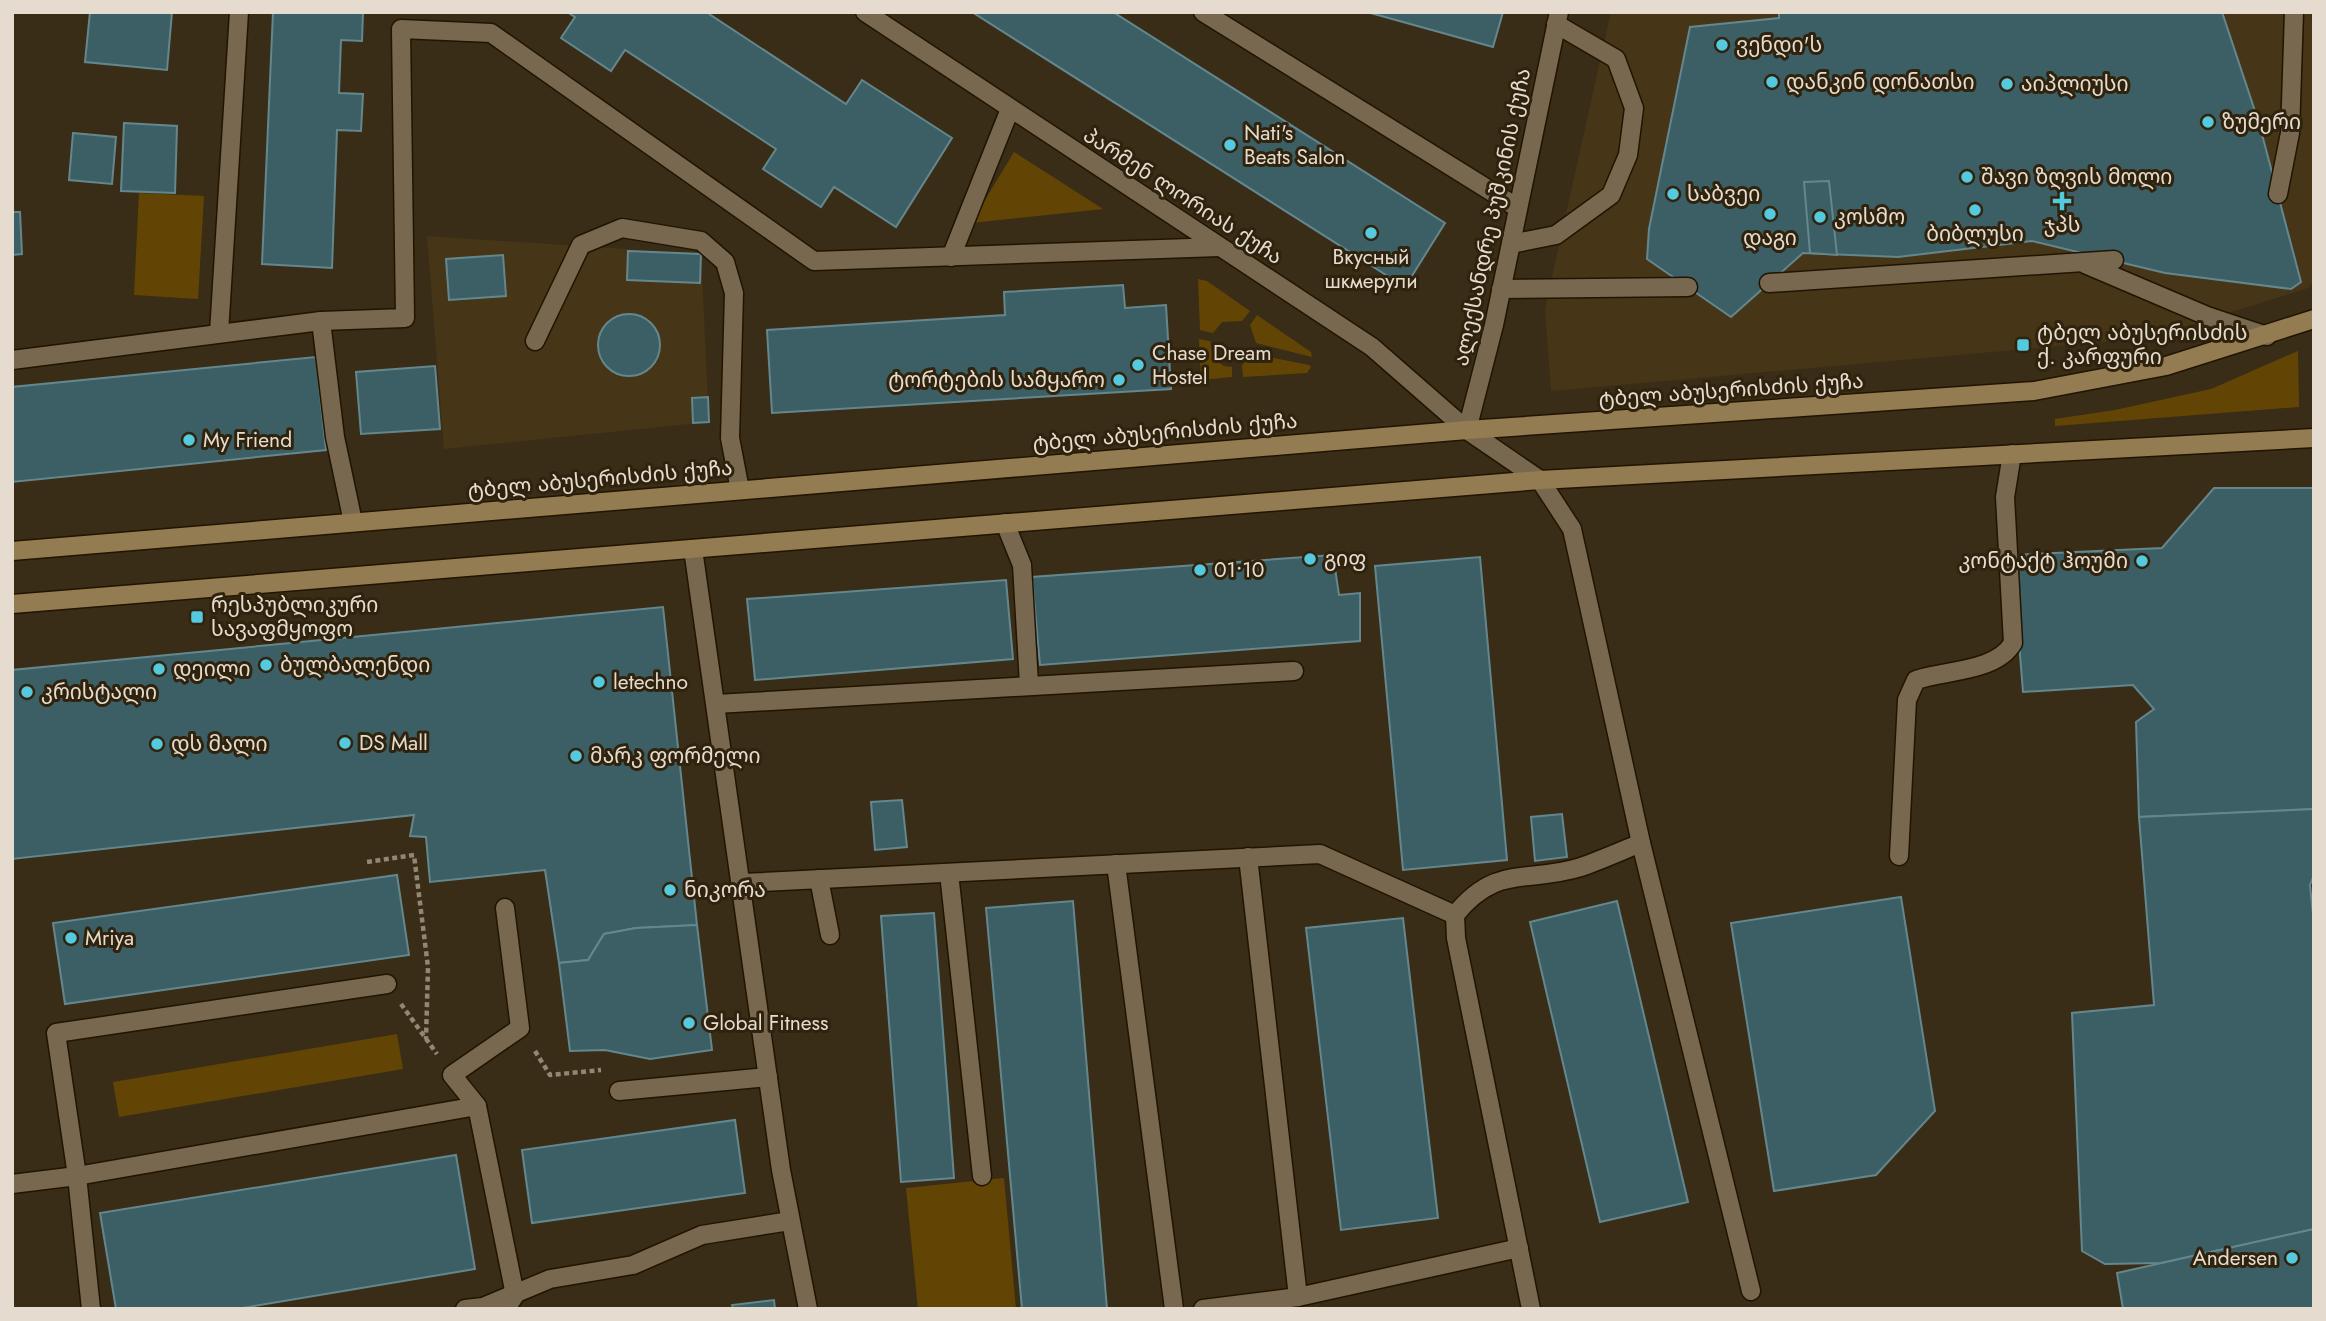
<svg xmlns="http://www.w3.org/2000/svg" width="2326" height="1321" viewBox="0 0 2326 1321" font-family="Jost,'Noto Sans Georgian',sans-serif">
<style>
.built{fill:#463517}
.green{fill:#624504}
.building{fill:#3c5e65;stroke:#64878e;stroke-width:2}
.lines{fill:none;stroke-linecap:round;stroke-linejoin:round}
.lane-casing{stroke:#211501;stroke-width:21}
.street-casing{stroke:#211501;stroke-width:21}
.secondary-casing{stroke:#211501;stroke-width:21}
.path{stroke:#928775;stroke-width:4.5;stroke-dasharray:5 3.5;stroke-linecap:butt}
.lane{stroke:#77684f;stroke-width:18}
.street{stroke:#77684f;stroke-width:18}
.secondary{stroke:#937b52;stroke-width:18}
.poi-dot{fill:#55cadf;stroke:#30230d;stroke-width:2.5}
.labels{text-anchor:middle;stroke-width:6;stroke-linejoin:round;paint-order:stroke}
.poi-label{font-size:21px;fill:#e5dccf;stroke:#30230d;text-anchor:start}
.street-label{font-size:21px;fill:#e5dccf;stroke:#30230d}
</style>
<rect width="100%" height="100%" fill="#3a2d17"/>
<g class="built">
<path d="M1611,12H2311L2314,56V280L2308,288L2149,338L1551,391L1545,309Z"/>
<path d="M427,236L701,254L709,422L444,449Z"/>
</g>
<g class="green">
<path d="M1014,152L1103,209L971,223Z"/>
<path d="M139,193L204,196L198,299L134,295Z"/>
<path d="M1198,279L1207,281L1250,311L1242,321L1222,322L1213,333L1200,330Z"/>
<path d="M1257,315L1311,352L1312,357L1256,343L1250,325Z"/>
<path d="M1199,339L1210,341L1213,358L1224,366L1232,367V377L1201,380Z"/>
<path d="M2298,351L2299,407L2055,426V419L2115,410L2211,389Z"/>
<path d="M1254,354L1309,365L1311,367L1307,373L1243,377L1242,365Z"/>
<path d="M397,1034L403,1069L119,1117L113,1082Z"/>
<path d="M1004,1178L1016,1309H918L906,1188Z"/>
</g>
<g class="building">
<path d="M90,12H172L167,70L85,62Z"/>
<path d="M273,12H363L362,41L341,40L339,93L363,94L361,131L337,130L332,268L262,264Z"/>
<path d="M567,12H706L846,104L862,80L952,138L896,227L834,187L821,207L763,169L776,149L625,50L611,71L561,38L575,17Z"/>
<path d="M972,12H1113L1445,223L1405,287Z"/>
<path d="M1367,12H1503L1493,47Z"/>
<path d="M1779,12H2222L2259,123L2301,282L2291,289L2165,273L2032,241L1898,257L1803,253L1731,317L1647,259L1649,229L1690,27L1779,18Z"/>
<path d="M124,123L177,126L175,193L121,191Z"/>
<path d="M73,133L116,137L112,184L69,180Z"/>
<path d="M1829,181L1837,255L1810,253L1804,182Z"/>
<path d="M12,212H20L22,254L12,255Z"/>
<path d="M628,251L701,254L700,283L627,280Z"/>
<path d="M503,255L506,296L449,300L446,259Z"/>
<path d="M1123,285L1125,308L1166,305L1171,389L772,413L767,330L1005,315L1004,292Z"/>
<circle cx="629" cy="345" r="31"/>
<path d="M316,357L326,450L12,482V387Z"/>
<path d="M435,366L440,429L361,434L356,372Z"/>
<path d="M708,397L709,422L693,423L692,398Z"/>
<path d="M2214,488H2314V809L2139,817L2136,722L2154,709L2133,685L2023,692L2012,555L2162,548Z"/>
<path d="M1333,555L1339,595L1360,593V641L1040,665L1032,577Z"/>
<path d="M1480,557L1507,860L1403,870L1375,566Z"/>
<path d="M1006,580L1013,659L755,680L747,599Z"/>
<path d="M663,607L697,925L636,928L604,934L588,960L559,963L545,870L430,882L426,837L410,836L414,815L12,859V670Z"/>
<path d="M902,800L907,847L875,850L871,802Z"/>
<path d="M2314,809V875L2310,885L2314,924V1229L2161,1263L2105,1264L2082,1251L2072,1013L2154,1005L2139,817Z"/>
<path d="M1562,814L1567,857L1535,861L1531,817Z"/>
<path d="M397,875L409,955L65,1004L53,923Z"/>
<path d="M1901,897L1935,1111L1876,1175L1774,1191L1731,923Z"/>
<path d="M1073,901L1107,1309H1022L986,908Z"/>
<path d="M1617,901L1688,1202L1600,1222L1530,922Z"/>
<path d="M934,913L954,1178L901,1182L881,916Z"/>
<path d="M1403,918L1438,1218L1341,1230L1306,928Z"/>
<path d="M697,925L712,1050L650,1059L605,1050L570,1051L559,963L588,960L604,934L636,928Z"/>
<path d="M735,1120L745,1193L532,1223L522,1150Z"/>
<path d="M456,1155L475,1269L236,1309H116L100,1213Z"/>
<path d="M2314,1229V1309H2123L2117,1273Z"/>
<path d="M774,1300L775,1309H733L732,1305Z"/>
</g>
<g class="lines">
<g class="lane-casing">
<g id="lane">
<path d="M1203,12L1518,208"/>
<path d="M2278,194L2290,133L2294,12"/>
<path d="M1511,244L1556,235L1611,195L1628,155L1634,108L1616,59L1556,24"/>
<path d="M951,257L1010,109"/>
<path d="M2085,264L2207,316L2267,336"/>
<path d="M1769,283L2114,260"/>
<path d="M1501,289L1688,287"/>
<path d="M321,321L335,437L353,522"/>
<path d="M219,333L239,12"/>
<path d="M535,341L581,245L622,228L701,241L725,262L734,293L730,438L740,490"/>
<path d="M12,360L321,321L405,318L401,29L491,33L814,261L1219,247"/>
<path d="M1540,480L1572,529L1641,843L1751,1291"/>
<path d="M1005,523L1022,565L1029,684"/>
<path d="M693,549L781,1170L808,1309"/>
<path d="M716,704L1294,671"/>
<path d="M1899,856L1907,700L1916,680C1945,670 1996,672 2013,643L2005,497L2012,454"/>
<path d="M1248,857L1298,1297"/>
<path d="M1116,864L1174,1309"/>
<path d="M949,873L982,1176"/>
<path d="M819,879L830,935"/>
<path d="M742,883L1320,854L1455,915"/>
<path d="M505,908L520,1028L452,1075L477,1106L515,1295L506,1309"/>
<path d="M619,1091L768,1077"/>
<path d="M12,1184L77,1176L477,1106"/>
<path d="M91,1309L77,1176L56,1033L387,984"/>
<path d="M465,1309L483,1307L550,1279L633,1265L702,1235L790,1221"/>
<path d="M1203,1309L1298,1297L1519,1248"/>
<path d="M1531,1309L1456,938L1455,915C1497,863 1527,884 1581,867C1601,860 1621,851 1641,843"/>
</g>
</g>
<g class="street-casing">
<g id="street">
<path d="M865,12L1372,347L1467,430L1540,480"/>
<path d="M1467,430L1494,325L1559,12"/>
</g>
</g>
<g class="secondary-casing">
<g id="secondary">
<path d="M12,551L1467,430L2034,391L2166,366L2314,319"/>
<path d="M12,604L1540,480L2314,438"/>
</g>
</g>
<g class="path">
<path d="M367,862L414,855L428,967L426,1039"/>
<path d="M401,1004L437,1054"/>
<path d="M535,1051L550,1075L601,1070"/>
</g>
<use href="#lane" class="lane"/>
<use href="#street" class="street"/>
<use href="#secondary" class="secondary"/>
</g>
<g class="poi-dot">
<circle cx="1722" cy="45" r="7"/>
<circle cx="1772" cy="82" r="7"/>
<circle cx="2007" cy="84" r="7"/>
<circle cx="2208" cy="122" r="7"/>
<circle cx="1230" cy="145" r="7"/>
<circle cx="1967" cy="177" r="7"/>
<circle cx="1673" cy="194" r="7"/>
<path d="M2058.5 190.5h7v7h7v7h-7v7h-7v-7h-7v-7h7z"/>
<circle cx="1975" cy="210" r="7"/>
<circle cx="1770" cy="214" r="7"/>
<circle cx="1820" cy="217" r="7"/>
<circle cx="1371" cy="233" r="7"/>
<rect x="2016" y="338" width="14" height="14" rx="3.5"/>
<circle cx="1138" cy="365" r="7"/>
<circle cx="1119" cy="380" r="7"/>
<circle cx="189" cy="440" r="7"/>
<circle cx="1310" cy="559" r="7"/>
<circle cx="2142" cy="561" r="7"/>
<circle cx="1200" cy="570" r="7"/>
<rect x="190" y="610" width="14" height="14" rx="3.5"/>
<circle cx="266" cy="665" r="7"/>
<circle cx="159" cy="669" r="7"/>
<circle cx="599" cy="682" r="7"/>
<circle cx="27" cy="692" r="7"/>
<circle cx="345" cy="743" r="7"/>
<circle cx="157" cy="744" r="7"/>
<circle cx="576" cy="756" r="7"/>
<circle cx="670" cy="890" r="7"/>
<circle cx="71" cy="938" r="7"/>
<circle cx="689" cy="1023" r="7"/>
<circle cx="2292" cy="1258" r="7"/>
</g>
<g class="labels">
<g class="poi-label">
<text x="1736" y="52">ვენდი'ს</text>
<text x="1786" y="89">დანკინ დონათსი</text>
<text x="2021" y="91">აიპლიუსი</text>
<text x="2222" y="129">ზუმერი</text>
<text x="1244" y="140">Nati's<tspan x="1244" dy="24">Beats Salon</tspan></text>
<text x="1981" y="184">შავი ზღვის მოლი</text>
<text x="1687" y="201">საბვეი</text>
<text x="1834" y="224">კოსმო</text>
<text x="2062" y="232" text-anchor="middle">ჯპს</text>
<text x="1975" y="241" text-anchor="middle">ბიბლუსი</text>
<text x="1770" y="245" text-anchor="middle">დაგი</text>
<text x="1371" y="264" text-anchor="middle">Вкусный<tspan x="1371" dy="24">шкмерули</tspan></text>
<text x="2037" y="340">ტბელ აბუსერისძის<tspan x="2037" dy="24">ქ. კარფური</tspan></text>
<text x="1152" y="360">Chase Dream<tspan x="1152" dy="24">Hostel</tspan></text>
<text x="1105" y="387" text-anchor="end">ტორტების სამყარო</text>
<text x="203" y="447">My Friend</text>
<text x="1324" y="566">გიფ</text>
<text x="2128" y="568" text-anchor="end">კონტაქტ ჰოუმი</text>
<text x="1214" y="577">01•10</text>
<text x="211" y="612">რესპუბლიკური<tspan x="211" dy="24">სავაფმყოფო</tspan></text>
<text x="280" y="672">ბულბალენდი</text>
<text x="173" y="676">დეილი</text>
<text x="613" y="689">letechno</text>
<text x="41" y="699">კრისტალი</text>
<text x="359" y="750">DS Mall</text>
<text x="171" y="751">დს მალი</text>
<text x="590" y="763">მარკ ფორმელი</text>
<text x="684" y="897">ნიკორა</text>
<text x="85" y="945">Mriya</text>
<text x="703" y="1030">Global Fitness</text>
<text x="2278" y="1265" text-anchor="end">Andersen</text>
</g>
<g class="street-label">
<text transform="translate(1183 196) rotate(33)" y="7">პარმენ ლორიას ქუჩა</text>
<text transform="translate(1492 217) rotate(-78)" y="7">ალექსანდრე პუშკინის ქუჩა</text>
<text transform="translate(1731 390) rotate(-4)" y="7">ტბელ აბუსერისძის ქუჩა</text>
<text transform="translate(1165 432) rotate(-5)" y="7">ტბელ აბუსერისძის ქუჩა</text>
<text transform="translate(600 479) rotate(-5)" y="7">ტბელ აბუსერისძის ქუჩა</text>
</g>
</g>
<rect width="2326" height="1321" fill="none" stroke="#e5dccf" stroke-width="28"/>
</svg>
